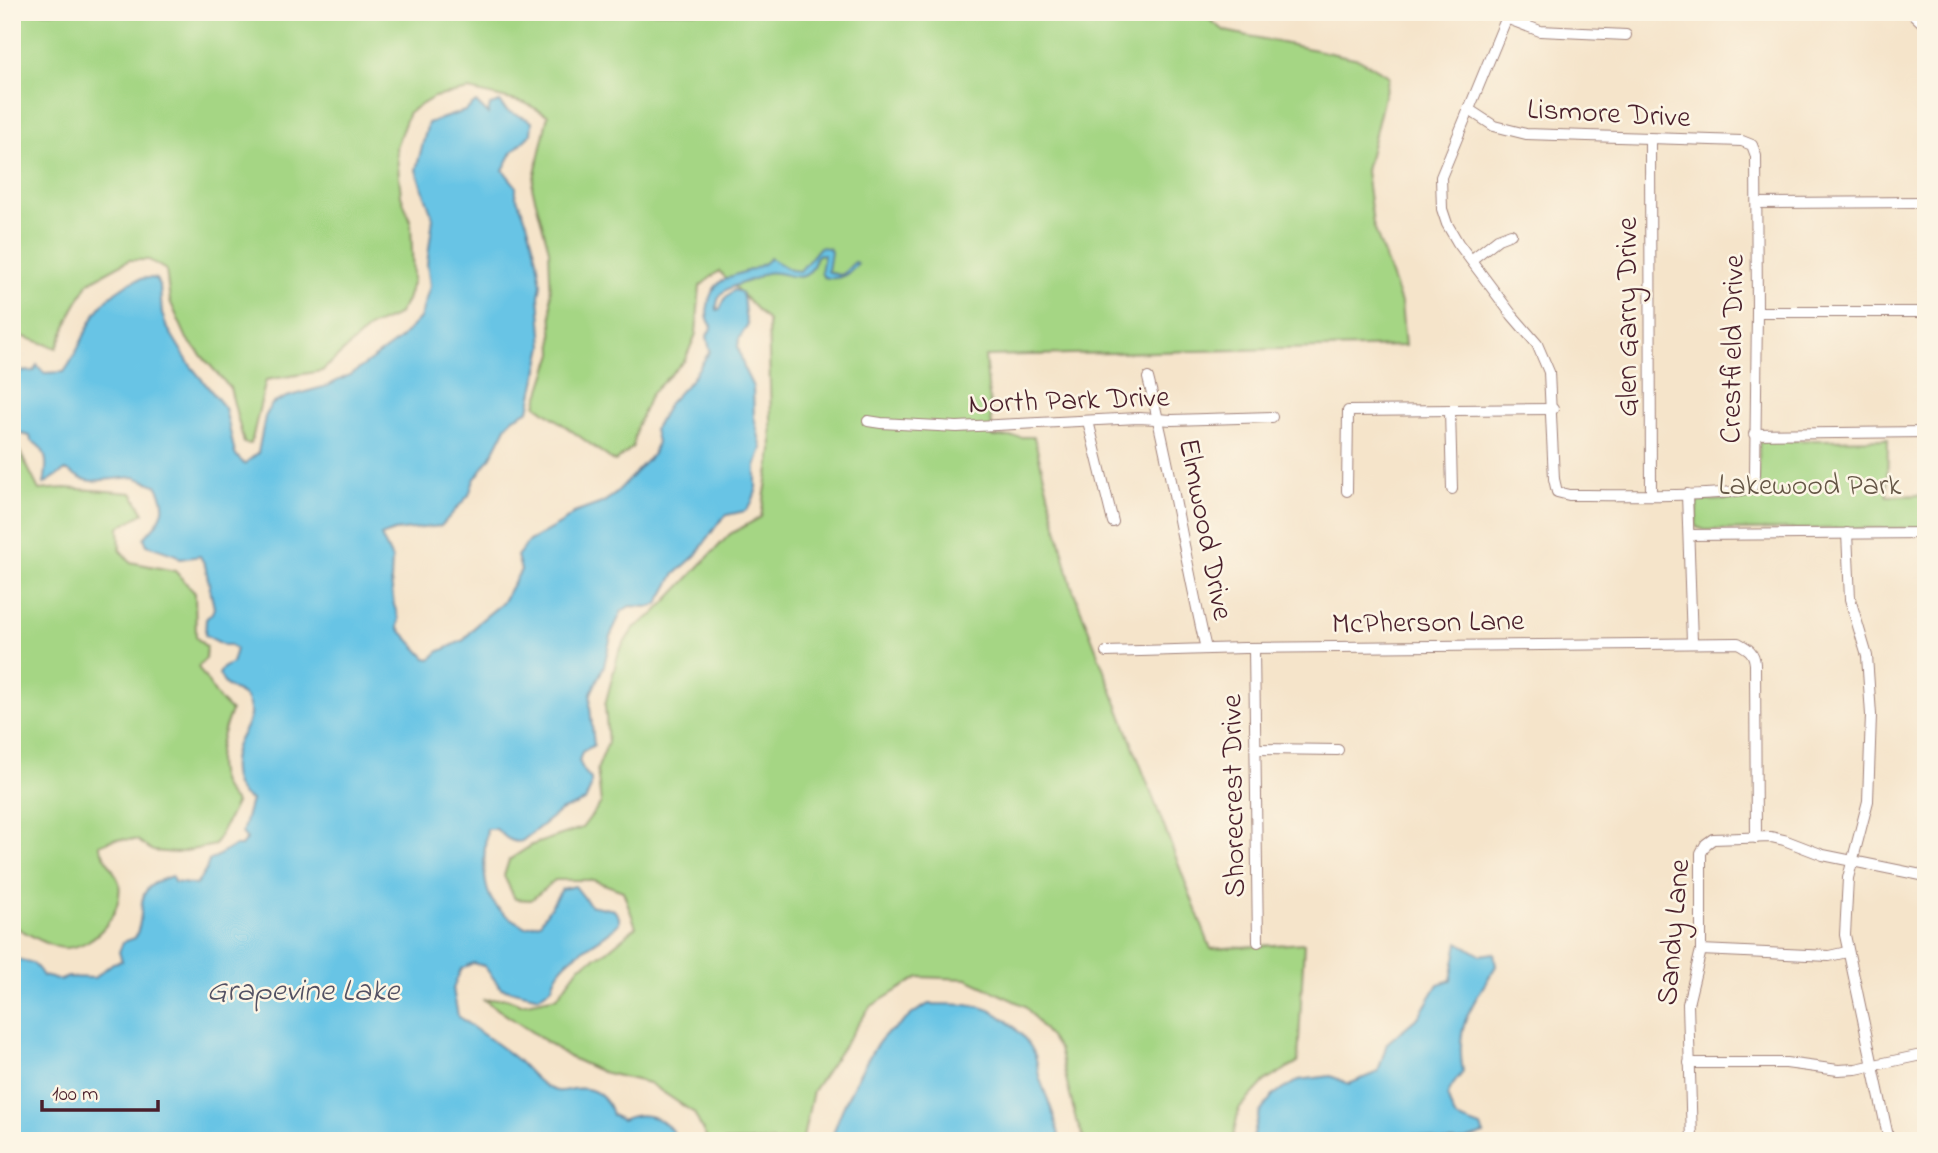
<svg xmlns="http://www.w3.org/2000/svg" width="1938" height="1153" viewBox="0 0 1938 1153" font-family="'Indie Flower',sans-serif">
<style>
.green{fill:#a5d684;stroke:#787a58;stroke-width:2}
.water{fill:#67c4e5;stroke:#587288;stroke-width:2}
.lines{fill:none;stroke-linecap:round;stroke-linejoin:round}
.minor-casing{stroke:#a0827a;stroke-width:12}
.minor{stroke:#fff;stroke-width:10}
.labels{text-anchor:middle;stroke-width:5;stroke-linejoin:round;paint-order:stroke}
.street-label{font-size:30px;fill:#4a1f2b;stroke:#fcf5e5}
.park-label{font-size:30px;fill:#655646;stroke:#fcf5e5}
.water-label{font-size:32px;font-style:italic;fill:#535163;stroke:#fcf5e5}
</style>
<rect width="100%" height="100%" fill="#fcf5e5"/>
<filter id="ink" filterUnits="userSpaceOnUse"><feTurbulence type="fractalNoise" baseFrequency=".0143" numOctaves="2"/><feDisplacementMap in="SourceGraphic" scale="14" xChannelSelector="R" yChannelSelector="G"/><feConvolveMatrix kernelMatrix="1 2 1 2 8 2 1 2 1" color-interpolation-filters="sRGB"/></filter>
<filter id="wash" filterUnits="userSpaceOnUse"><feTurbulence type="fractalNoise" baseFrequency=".00686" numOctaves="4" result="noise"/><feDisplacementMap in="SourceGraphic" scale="28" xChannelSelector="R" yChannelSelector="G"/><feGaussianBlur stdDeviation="1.57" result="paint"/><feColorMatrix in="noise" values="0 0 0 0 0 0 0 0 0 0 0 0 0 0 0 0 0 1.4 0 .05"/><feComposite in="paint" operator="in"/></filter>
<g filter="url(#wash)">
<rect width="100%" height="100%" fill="#f5e4ca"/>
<g class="green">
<path d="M12,12H1199L1225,31L1359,59L1389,76L1366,171L1373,224L1401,303L1405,346L985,356L993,437H1034L1071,584L1211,949L1304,943L1298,1062L1264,1082L1239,1109L1232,1141H1085L1076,1120L1059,1049L1025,1006L967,979L919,977L870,1007L813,1091L803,1138L800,1141H708L694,1113L649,1083L602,1072L569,1057L484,1000L506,998L521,1004L557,997L580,966L607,951L636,927L623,891L593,880H555L531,900L515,899L504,876L509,860L532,845L582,828L601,803L597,770L608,742L605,705L619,651L634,628L654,614L730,534L761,517L772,451L768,321L719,271L700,286L696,334L685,360L651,394L637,426L633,447L615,462L536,405L553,353L549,250L532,187L548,115L525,103L469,90L434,97L409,112L396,147L401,195L411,223L413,280L407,300L398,315L370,327L322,371L266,380L251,444L244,443L230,388L187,339L170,301L166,270L149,260H129L89,282L73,310L57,348L21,336L12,337Z"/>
<path d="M12,436L39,490L65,488L132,493L144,513L119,527L120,550L130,562L175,571L195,593L196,637L206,647V658L198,667L219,699L231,711C218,743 208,777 236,803L215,845L176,853L153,851L137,840L114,839L99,845C103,857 117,873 119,883C124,912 95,947 66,948C52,949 25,932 12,925Z"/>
<path d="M1888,439L1887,496L1926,495V528L1705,530L1696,527L1697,501L1745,499L1750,498L1758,489L1759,444L1762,441Z"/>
</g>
<g class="water">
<path d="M476,102L488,114L490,105L500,102C506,116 521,113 532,122L531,134L513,151L503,170L516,186V196L527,222L537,259L541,284L539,296L543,346L529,410L514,418L507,425L491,457L474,480L469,495L441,526L394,531L381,536L392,559L391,581L394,605L399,619L398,628L426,658L431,659L438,652L464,640L479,622L502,603L521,570L517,556L529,541L560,524L574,513L602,503L614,495L653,454L657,442L654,430L669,403L691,380L710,351L707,336L712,326C707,320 706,314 708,306C713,267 751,279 770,258L791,270L800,271L820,247L829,248L831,252L828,271C845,280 843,271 855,262L858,264C848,275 839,281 824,277L821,273L824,255L820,254L816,257C808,293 784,268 766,273C760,274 756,279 751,280C735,286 715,289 717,310L720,309L726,297L734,290L741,292C747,303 742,315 748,324L739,339L738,347L745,371L753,387L754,417L762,449L756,465V491L751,505L745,511L727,515L719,522L696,555L674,575L658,604L651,607L630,606L622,611L612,632L604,666L591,693L590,707L594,745L582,752L579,761L584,771L591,779V787L585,801L560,811L522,841C510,844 505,836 496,829H487C484,850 481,884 493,902C501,914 514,920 525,927L540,923L562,889L575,886L590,905L614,910L619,917V923C599,946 559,954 552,987L539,997L501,988L484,966L473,963L461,969L453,989L458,1016C476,1031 497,1043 515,1058C527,1068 540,1088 557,1091C562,1092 568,1090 573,1089C593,1086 608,1096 612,1115L622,1120C646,1109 666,1118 679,1141H12V958C29,963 32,958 43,976L61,980L68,977L94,978L113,963L122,961L119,952L123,942L135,938C150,908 127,889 172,876L174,882L196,885L206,870L209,861L234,846H241L247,839L242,833L251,800C231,792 230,766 236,747C241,732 254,721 249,705C245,691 234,693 225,684C222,681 221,677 219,674L223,668L232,663L236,649L230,645H224L205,635L206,619L212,613L214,608L205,565L200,556L180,559L176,555L147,545L144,538C161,519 171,510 156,485L134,477L92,481L82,479L66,470L44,484C47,468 50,449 31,441L30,436L22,434L13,428L19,414L12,401V372L34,371L37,365L44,373L64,372C87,341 87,309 124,286C134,280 144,276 156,279L160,287L162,314L167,327L190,365L225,408L235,454L244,464L258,453L265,417L272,404L287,397L327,386L352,374L399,340L420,318L430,286L427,264L433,218L416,170L428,123L465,111Z"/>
<path d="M1458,942L1480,955L1494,953L1496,966C1473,1004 1454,1024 1463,1072C1447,1092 1443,1094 1456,1118L1481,1127L1484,1134L1461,1141H1440L1413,1134L1410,1141H1252L1259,1114L1273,1095L1299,1080L1331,1076L1349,1084L1378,1072L1387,1043L1419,1016L1438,984L1451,980Z"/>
<path d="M929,1004C965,1005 986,1000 1014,1027C1021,1034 1030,1044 1034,1053C1038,1061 1037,1071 1040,1079C1047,1099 1057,1119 1060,1141H832C835,1118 869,1051 885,1035C889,1031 895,1029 899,1026C909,1017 916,1010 929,1004Z"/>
</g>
</g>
<g filter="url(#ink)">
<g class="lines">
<g class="minor-casing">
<g id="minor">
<path d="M1911,12L1926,26"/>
<path d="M1506,18L1540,31L1626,35"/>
<path d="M1468,109L1494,126L1526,134L1742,141L1752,145L1756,156L1757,312L1755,474L1752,487C1737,498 1597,495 1569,495L1557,492L1554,479L1549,372L1537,344L1512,315L1458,243L1447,224L1442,209L1441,177L1509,12"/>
<path d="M1650,139L1651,494"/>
<path d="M1757,203L1926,202"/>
<path d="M1471,260L1498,239L1511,234"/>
<path d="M1757,312H1926"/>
<path d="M1148,378C1171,468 1185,559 1206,649"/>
<path d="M1450,411L1452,489"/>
<path d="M868,421L881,423L957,427L1139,418L1172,420L1272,417"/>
<path d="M1088,421L1113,522"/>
<path d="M1754,434L1926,432"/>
<path d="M1347,491L1348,411L1553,409"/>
<path d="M1687,494L1692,642"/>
<path d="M1847,533L1850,599L1867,656L1871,715L1868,801L1848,878L1845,935L1889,1141"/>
<path d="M1689,535L1926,533"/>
<path d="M1254,649L1258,942"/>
<path d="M1106,652L1244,648L1738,643C1749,649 1754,652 1755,664L1756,838"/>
<path d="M1256,749L1338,750"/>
<path d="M1701,950L1829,956L1847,952"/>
<path d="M1689,1063H1786L1838,1070L1856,1069L1926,1054"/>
<path d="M1692,1141L1688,1004L1701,950V853L1706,844L1713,839L1771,837L1784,840L1823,855L1926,876"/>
</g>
</g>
<use href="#minor" class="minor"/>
</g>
</g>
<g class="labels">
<g class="street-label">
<text transform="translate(1609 112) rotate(3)" y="10">Lismore Drive</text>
<text transform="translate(1626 317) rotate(-90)" y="10">Glen Garry Drive</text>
<text transform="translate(1731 349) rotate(-89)" y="10">Crestfield Drive</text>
<text transform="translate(1069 399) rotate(-2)" y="10">North Park Drive</text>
<text transform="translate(1207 529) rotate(79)" y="10">Elmwood Drive</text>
<text transform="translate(1428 621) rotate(-1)" y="10">McPherson Lane</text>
<text transform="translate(1232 796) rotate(-91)" y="10">Shorecrest Drive</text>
<text transform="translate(1672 932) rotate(-85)" y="10">Sandy Lane</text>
</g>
<g class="park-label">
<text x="1810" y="494">Lakewood Park</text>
</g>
<g class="water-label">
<text x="303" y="1000">Grapevine Lake</text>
</g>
</g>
<rect width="1938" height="1153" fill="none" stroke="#fcf5e5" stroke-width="42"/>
<path d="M42 1100v10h116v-10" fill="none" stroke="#4a1f2b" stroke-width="3.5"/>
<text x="52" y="1100" font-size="21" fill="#4a1f2b" stroke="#fcf5e5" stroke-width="5" paint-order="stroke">100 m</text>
</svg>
